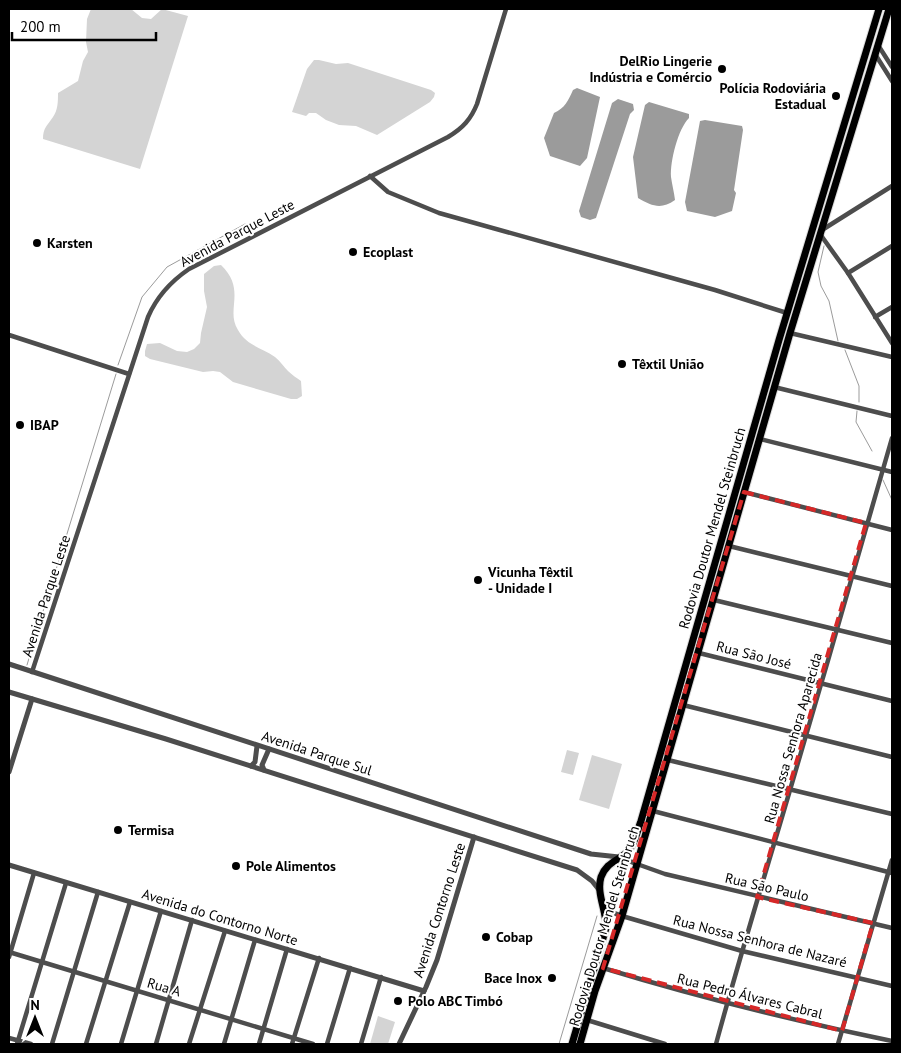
<svg xmlns="http://www.w3.org/2000/svg" width="901" height="1053" viewBox="0 0 901 1053" font-family="'PT Sans',sans-serif">
<style>
.green{fill:#d4d4d4}
.water{fill:#9b9b9b}
.lines{fill:none;stroke-linecap:round;stroke-linejoin:round}
.stream{stroke:#9b9b9b;stroke-width:1}
.trunk-casing{stroke:#dbdbdb;stroke-width:9}
.minor{stroke:#4d4d4d;stroke-width:4.5}
.tertiary{stroke:#4d4d4d;stroke-width:5}
.trunk{stroke:#000;stroke-width:7}
.marked{fill:none;stroke:#d62828;stroke-width:4;stroke-dasharray:10 6;stroke-linejoin:round}
.poi-dot{fill:#000;stroke:#fff;stroke-width:2}
.labels{text-anchor:middle;stroke-width:4;stroke-linejoin:round;paint-order:stroke}
.poi-label{font-size:14px;font-weight:bold;fill:#000;stroke:#fff;text-anchor:start}
.street-label{font-size:14px;fill:#000;stroke:#fff}
</style>
<rect width="100%" height="100%" fill="#fff"/>
<g class="green">
<path d="M91,9H131L142,18L151,19L162,9L188,16L140,169L43,139C43,128 47,126 53,117C58,110 58,101 58,93L78,81L83,61L88,52L86,42L87,19Z"/>
<path d="M314,60H319L336,64L348,63L431,90L435,93L434,97L430,102L377,135L356,126L339,125L326,120L316,113H309L306,116L292,112L307,69Z"/>
<path d="M221,265C247,290 225,310 238,330C247,346 261,347 275,357C280,361 284,367 288,371C292,375 297,378 301,381L302,396L297,399H291L233,382L220,372L213,371L203,372L150,359L145,356V351L147,344L160,343L177,351L187,352L194,349L200,343L201,333L207,307L204,291V274L214,266Z"/>
<path d="M567,750L579,753L573,775L561,772Z"/>
<path d="M592,755L622,764L609,809L579,800Z"/>
<path d="M378,1016L395,1022L388,1044H370Z"/>
</g>
<g class="water">
<path d="M577,88L600,97L587,158L580,166L550,156L544,138L554,113C565,108 568,101 573,90Z"/>
<path d="M618,99L633,104L634,110L630,114L596,218L590,220L581,217L579,211L612,103Z"/>
<path d="M649,102L689,114V118C678,129 670,161 671,177C672,184 674,192 675,200C661,210 652,206 638,198L633,157L645,105Z"/>
<path d="M705,120L742,126L743,130L734,190L736,193L732,211L715,217L687,211L685,202L700,121Z"/>
</g>
<g class="lines">
<g class="stream">
<path d="M824,246L818,272L821,286L829,301L838,341"/>
<path d="M845,350L859,386V402"/>
<path d="M118,365L142,297L167,267L245,224"/>
<path d="M857,411L856,422L872,451"/>
<path d="M883,480L892,500"/>
<path d="M55,573L116,374"/>
<path d="M27,665L50,588"/>
<path d="M559,1044L597,916"/>
</g>
<g class="trunk-casing">
<g id="trunk">
<path d="M572,1044L606,928C607,911 596,894 601,877C606,863 617,861 626,853C635,845 637,831 641,821L779,340L879,9"/>
<path d="M580,1044L595,991L622,916L790,333L889,9"/>
</g>
</g>
<g class="minor">
<path d="M878,45L892,67"/>
<path d="M875,54L892,81"/>
<path d="M370,176L388,192L439,213L715,290L787,313"/>
<path d="M822,230L892,186"/>
<path d="M820,234L848,273L892,343"/>
<path d="M848,273L892,246"/>
<path d="M875,317L892,307"/>
<path d="M790,333L892,357"/>
<path d="M9,335L129,374"/>
<path d="M774,387L892,416"/>
<path d="M760,439L892,472"/>
<path d="M744,492L892,530"/>
<path d="M729,546L892,586"/>
<path d="M714,600L892,643"/>
<path d="M699,653L892,701"/>
<path d="M32,672L148,317C157,296 170,282 189,269L448,137C463,128 471,119 477,104L506,9"/>
<path d="M683,705L892,757"/>
<path d="M668,760L892,814"/>
<path d="M653,811L892,873"/>
<path d="M637,864L665,874L892,928"/>
<path d="M622,916L742,951L892,986"/>
<path d="M9,952L313,1044"/>
<path d="M9,957L34,873"/>
<path d="M603,968C698,997 795,1021 892,1041"/>
<path d="M587,1020L665,1044"/>
<path d="M9,1038L31,1044"/>
<path d="M17,1044L66,883"/>
<path d="M52,1044L98,892"/>
<path d="M86,1044L130,902"/>
<path d="M121,1044L161,911"/>
<path d="M156,1044L192,920"/>
<path d="M189,1044L225,931"/>
<path d="M224,1044L255,940"/>
<path d="M259,1044L287,949"/>
<path d="M292,1044L319,958"/>
<path d="M327,1044L350,968"/>
<path d="M361,1044L381,977"/>
<path d="M716,1044C739,959 765,875 790,790C825,673 858,555 892,438"/>
<path d="M838,1044L892,860"/>
</g>
<g class="tertiary">
<path d="M9,664L591,854L619,857L637,864"/>
<path d="M9,692L166,739L577,870L592,881L600,891"/>
<path d="M251,766L255,762L257,746"/>
<path d="M264,770L262,765L269,749"/>
<path d="M9,772L32,699"/>
<path d="M9,865L424,991"/>
<path d="M603,902L611,912L622,916"/>
<path d="M399,1044L426,987L437,960L474,837"/>
</g>
<use href="#trunk" class="trunk"/>
</g>
<path class="marked" d="M744,492L866,523L757,897L873,923L842,1031L603,968Z"/>
<g class="poi-dot">
<circle cx="722" cy="69" r="5"/>
<circle cx="836" cy="96" r="5"/>
<circle cx="37" cy="243" r="5"/>
<circle cx="353" cy="252" r="5"/>
<circle cx="622" cy="364" r="5"/>
<circle cx="20" cy="425" r="5"/>
<circle cx="478" cy="580" r="5"/>
<circle cx="118" cy="830" r="5"/>
<circle cx="236" cy="866" r="5"/>
<circle cx="486" cy="937" r="5"/>
<circle cx="552" cy="978" r="5"/>
<circle cx="398" cy="1001" r="5"/>
</g>
<g class="labels">
<g class="poi-label">
<text x="712" y="66" text-anchor="end">DelRio Lingerie<tspan x="712" dy="16">Indústria e Comércio</tspan></text>
<text x="826" y="93" text-anchor="end">Polícia Rodoviária<tspan x="826" dy="16">Estadual</tspan></text>
<text x="47" y="248">Karsten</text>
<text x="363" y="257">Ecoplast</text>
<text x="632" y="369">Têxtil União</text>
<text x="30" y="430">IBAP</text>
<text x="488" y="577">Vicunha Têxtil<tspan x="488" dy="16">- Unidade I</tspan></text>
<text x="128" y="835">Termisa</text>
<text x="246" y="871">Pole Alimentos</text>
<text x="496" y="942">Cobap</text>
<text x="542" y="983" text-anchor="end">Bace Inox</text>
<text x="408" y="1006">Polo ABC Timbó</text>
</g>
<g class="street-label">
<text transform="translate(237 233) rotate(-28)" y="5">Avenida Parque Leste</text>
<text transform="translate(712 528) rotate(-74)" y="5">Rodovia Doutor Mendel Steinbruch</text>
<text transform="translate(46 596) rotate(-72)" y="5">Avenida Parque Leste</text>
<text transform="translate(754 655) rotate(14)" y="5">Rua São José</text>
<text transform="translate(793 738) rotate(-74)" y="5">Rua Nossa Senhora Aparecida</text>
<text transform="translate(317 753) rotate(18)" y="5">Avenida Parque Sul</text>
<text transform="translate(767 887) rotate(13)" y="5">Rua São Paulo</text>
<text transform="translate(439 910) rotate(-72)" y="5">Avenida Contorno Leste</text>
<text transform="translate(220 917) rotate(17)" y="5">Avenida do Contorno Norte</text>
<text transform="translate(604 926) rotate(-73)" y="5">Rodovia Doutor Mendel Steinbruch</text>
<text transform="translate(760 941) rotate(14)" y="5">Rua Nossa Senhora de Nazaré</text>
<text transform="translate(164 987) rotate(16)" y="5">Rua A</text>
<text transform="translate(750 996) rotate(14)" y="5">Rua Pedro Álvares Cabral</text>
</g>
</g>
<rect width="901" height="1053" fill="none" stroke="#000000" stroke-width="20"/>
<g transform="translate(35 1018)" stroke="#ffffff" stroke-width="4" paint-order="stroke">
<path d="M0-4L9 19L0 12L-9 19Z" fill="#000000"/>
<text y="-8" font-size="14" font-weight="bold" text-anchor="middle" fill="#000000">N</text>
</g>
<path d="M12 32v8h144v-8" fill="none" stroke="#000000" stroke-width="2.5"/>
<text x="20" y="32" font-size="15" fill="#000000" stroke="#ffffff" stroke-width="4" paint-order="stroke">200 m</text>
</svg>
